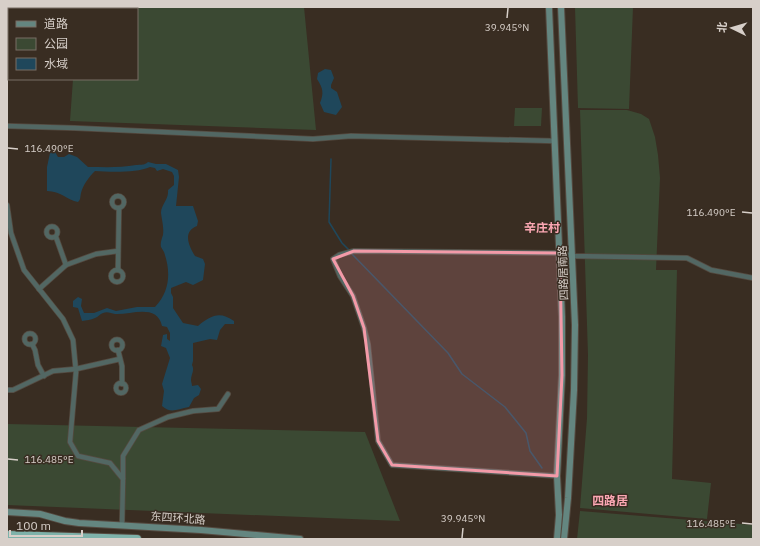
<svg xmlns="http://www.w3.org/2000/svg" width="760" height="546" viewBox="0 0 760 546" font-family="'IBM Plex Sans','Noto Sans SC',sans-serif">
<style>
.green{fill:#3b4933}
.water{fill:#1f475b}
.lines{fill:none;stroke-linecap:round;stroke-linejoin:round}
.stream{stroke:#1f475b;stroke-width:1.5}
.street-casing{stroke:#554a40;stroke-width:6}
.secondary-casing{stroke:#554a40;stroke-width:8}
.highway-casing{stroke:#554a40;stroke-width:10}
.street{stroke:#526763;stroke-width:4.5}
.secondary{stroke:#648680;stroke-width:6}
.highway{stroke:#7eb2aa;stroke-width:8}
.marked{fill:#f39aa8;fill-opacity:0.2;stroke:#f39aa8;stroke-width:3;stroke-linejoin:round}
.ticks{fill:none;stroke:#d7cfc9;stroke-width:1.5}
.labels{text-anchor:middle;stroke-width:3;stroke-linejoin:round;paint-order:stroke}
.street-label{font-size:11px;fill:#d7cfc9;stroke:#392d22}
.neighbourhood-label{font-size:12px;font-weight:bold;fill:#fba7b3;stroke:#392d22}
.ticks-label{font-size:10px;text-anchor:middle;fill:#d7cfc9;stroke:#392d22;stroke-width:3;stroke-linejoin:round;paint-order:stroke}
</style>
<rect width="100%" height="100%" fill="#392d22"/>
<g class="green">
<path d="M78,7H304L316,130L70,121L73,79H137V9H78Z"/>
<path d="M575,7H633L629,109L578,108Z"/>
<path d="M515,108H542L541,126H514Z"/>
<path d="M580,110H627L641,114L649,119L655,137L658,155L660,178L656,270H677L672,479L711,483L707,519L580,508L587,418L588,355Z"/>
<path d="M7,424L365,432L400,521L7,505Z"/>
<path d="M580,511L753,525V539H577Z"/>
</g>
<g class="water">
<path d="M325,69L331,70L334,78L331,85V88L337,92L342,107L336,115L324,112L320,103C324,93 323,88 317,79L318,73Z"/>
<path d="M55,152L58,157H64L69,154L77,157L88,167C104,167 120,168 136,165C143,164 143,166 148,162L156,164H166L178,170L179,177L176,206H193L198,221L197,226C182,232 189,246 195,256L203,259L205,264L203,280L193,285L186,282L171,288V293L173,297V308L183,323L198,326C211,315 220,311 234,321V324H225L220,330L217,340L210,339L193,343V361L192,365C195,371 191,374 191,380C191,382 192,384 192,386L198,385L201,389L199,395L194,398L189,407C177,409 171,414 162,406L164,391L162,384L170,358L166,348L161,346L163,335L167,334V339L170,341V333L167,327L162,326C157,303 131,315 115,314C111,313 107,311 103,313C100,314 98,317 95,318C91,320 86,320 82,321L78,308L73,307V301L78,297L82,299L81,306L84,313H94L107,308L116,311L137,307H155C170,291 171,272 164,252C163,250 162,249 161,247C160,243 162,238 163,235C164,227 162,221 161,213C161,204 169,200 168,190L174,185V176L172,172L163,169L157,171L155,168L150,167C137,173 110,172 95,171C89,177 83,185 81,193C80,197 81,199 78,202C67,200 61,191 47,191V167L50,153Z"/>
</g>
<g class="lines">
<g class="stream">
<path d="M331,159L329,222L342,243L349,250"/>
<path d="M351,253L448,353L462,374L505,407L526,433L530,451L542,468"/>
</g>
<g class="street-casing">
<g id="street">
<path d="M90,9V7"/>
<path d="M7,126L75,128L313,139L351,136L555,141"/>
<circle cx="118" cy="202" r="6"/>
<path d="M7,205L11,233L24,270L63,319L73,340L76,372L70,442L78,456L110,463L123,479L122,525"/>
<circle cx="52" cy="232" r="5.5"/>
<path d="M56,237L66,265"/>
<circle cx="117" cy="276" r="6"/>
<path d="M118,270L119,208"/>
<path d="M39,289L66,265L96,254L118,251"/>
<circle cx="30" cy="339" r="5.5"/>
<circle cx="117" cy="345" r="5.5"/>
<path d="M32,344L35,350L38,365L44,376"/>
<path d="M118,350L122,366V384"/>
<circle cx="121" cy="388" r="5"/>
<path d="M7,390H13L53,371L76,369L120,359"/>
<path d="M557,476L392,465L378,441L368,344L364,328L353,296L340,276L333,259L339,255L354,251L560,253L572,256L687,258L711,270L753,278"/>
<path d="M123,479V456L139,430L168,417L193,411L218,409L228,394"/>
</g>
</g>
<g class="secondary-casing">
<g id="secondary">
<path d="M549,7L562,317V375L557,476L559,515L557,539"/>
<path d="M561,7L575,325L574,390L568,498L564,539"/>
<path d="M7,512L40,514L65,521L79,523L201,530L300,539"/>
</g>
</g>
<g class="highway-casing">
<path id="highway" d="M7,535L137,539"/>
</g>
<use href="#street" class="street"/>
<use href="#secondary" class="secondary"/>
<use href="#highway" class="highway"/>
</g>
<path class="marked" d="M354,251L560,253L562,375L557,476L392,465L378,441L364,328L353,296L333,259Z"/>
<path class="ticks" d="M507,18L508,8M8,148L18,149M742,212L752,213M8,459L18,460M742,523L752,524M462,538L463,528"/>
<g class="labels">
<g class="street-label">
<text transform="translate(563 273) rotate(-92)" y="4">四路居南路</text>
<text transform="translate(178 518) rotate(4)" y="4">东四环北路</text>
</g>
<g class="neighbourhood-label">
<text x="542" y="232">辛庄村</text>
<text x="610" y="505">四路居</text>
</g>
</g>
<g class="ticks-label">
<text x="507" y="31">39.945°N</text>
<text x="49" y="152">116.490°E</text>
<text x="711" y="216">116.490°E</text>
<text x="49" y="463">116.485°E</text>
<text x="463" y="522">39.945°N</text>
<text x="711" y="527">116.485°E</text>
</g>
<rect width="760" height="546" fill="none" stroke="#d7cfc9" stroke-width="16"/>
<rect x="8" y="8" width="130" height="72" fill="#392d22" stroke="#786e65"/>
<rect x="16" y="21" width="20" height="6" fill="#648680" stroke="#786e65"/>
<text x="44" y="28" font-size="12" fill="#d7cfc9">道路</text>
<rect x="16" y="38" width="20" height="12" fill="#3b4933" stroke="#786e65"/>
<text x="44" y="48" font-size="12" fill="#d7cfc9">公园</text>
<rect x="16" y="58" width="20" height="12" fill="#1f475b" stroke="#786e65"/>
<text x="44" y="68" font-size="12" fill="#d7cfc9">水域</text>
<g transform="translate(732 28) rotate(275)" stroke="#392d22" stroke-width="3" paint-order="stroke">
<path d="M0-3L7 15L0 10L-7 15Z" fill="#d7cfc9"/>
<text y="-6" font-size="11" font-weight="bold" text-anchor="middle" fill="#d7cfc9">北</text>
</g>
<path d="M10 530v6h72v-6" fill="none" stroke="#d7cfc9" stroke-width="2"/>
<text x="16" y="530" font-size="12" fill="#d7cfc9" stroke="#392d22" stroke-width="3" paint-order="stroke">100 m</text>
</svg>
